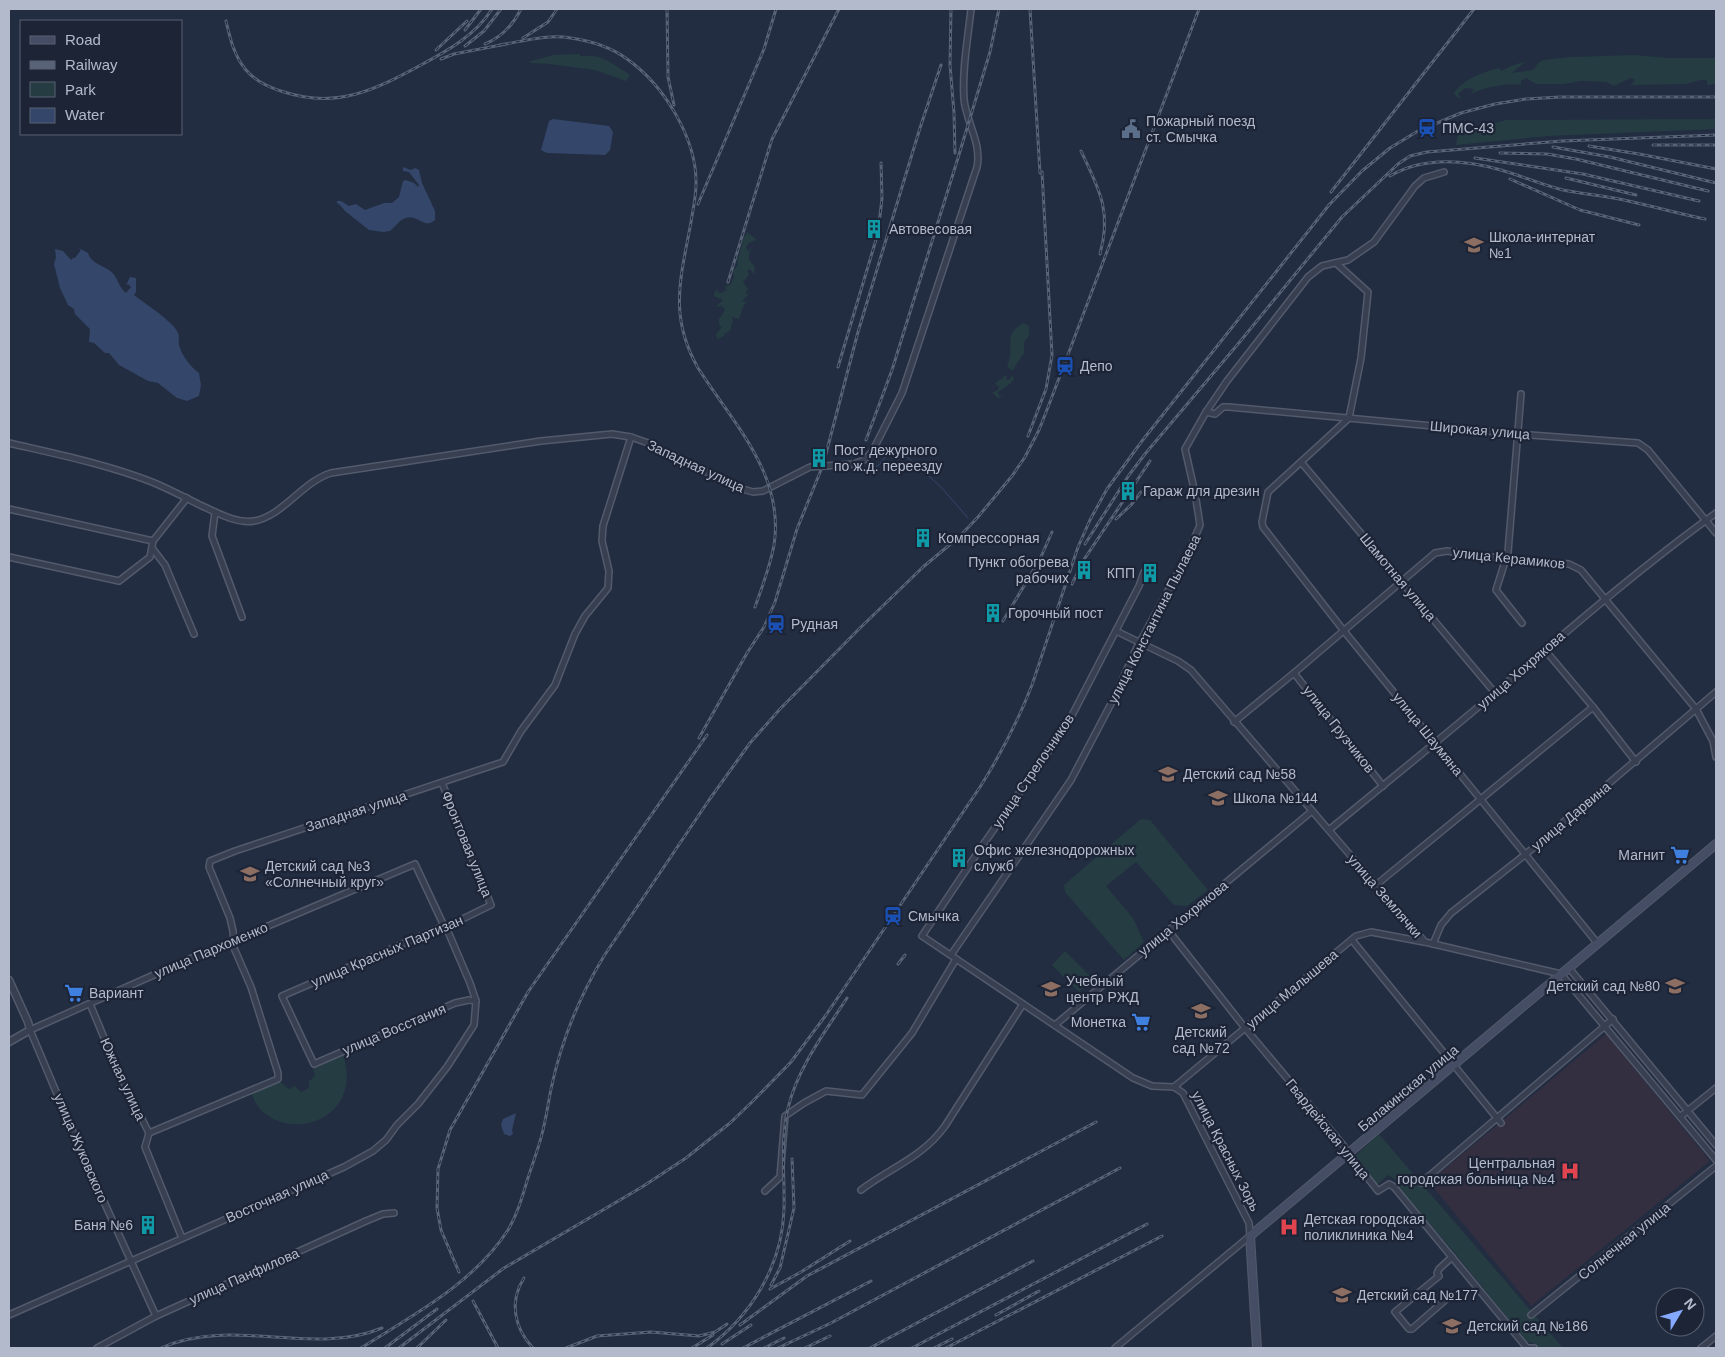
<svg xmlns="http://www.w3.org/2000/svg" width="1725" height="1357" viewBox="0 0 1725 1357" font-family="Arial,sans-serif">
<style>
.medical{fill:#332f41}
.green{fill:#253c42}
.water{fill:#344669}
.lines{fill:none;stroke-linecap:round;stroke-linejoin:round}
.stream{stroke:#344669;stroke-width:1}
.minor-casing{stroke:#525a6b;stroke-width:8}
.tertiary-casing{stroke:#525a6b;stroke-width:9}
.secondary-casing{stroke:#525a6b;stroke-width:10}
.minor{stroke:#373f51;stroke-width:5}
.tertiary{stroke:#373f51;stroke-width:6}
.secondary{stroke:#444d64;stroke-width:8}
.rail-casing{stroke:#586378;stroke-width:3}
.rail{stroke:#1c2436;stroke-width:1;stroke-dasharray:4;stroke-linecap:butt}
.labels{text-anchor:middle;stroke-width:4.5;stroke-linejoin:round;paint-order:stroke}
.poi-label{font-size:14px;fill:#b3bacb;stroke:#1c2436;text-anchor:start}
.street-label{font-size:14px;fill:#b3bacb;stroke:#1c2436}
</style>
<rect width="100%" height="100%" fill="#222d41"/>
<path class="medical" d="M1606,1034L1710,1161L1531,1306L1429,1182Z"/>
<g class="green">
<path d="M580,54V56C584,57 588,55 592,56C606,57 619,68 630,75L626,81L595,70L550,64L532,63L528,62L553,55Z"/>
<path d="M1635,55L1669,58H1716V84L1707,85V80H1701L1686,84L1631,85L1635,80L1631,78L1614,86L1606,82L1581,81L1564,84H1536L1526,78L1521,81V85C1510,82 1481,88 1471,94L1474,89L1465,88L1458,94L1462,99L1457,97L1454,93C1464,78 1484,72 1500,68L1501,71L1511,66L1526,61L1512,73L1533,70L1538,63L1543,60L1571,57Z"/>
<path d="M1716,119V129L1548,136L1456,145L1458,133L1506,120Z"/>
<path d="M747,232L757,240L749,243L746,247L748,251L753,247L750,251L749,260L755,267L754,275L751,270H747L749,275L743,282L748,289L745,294L750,293L742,301L745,302L749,300L744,305L739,319L731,317L733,320L730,331L724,334L725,336L717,339L716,334L722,327L719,325V319L725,310L724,308L721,306L715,307L723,300L714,296L715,291L719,289L717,292L721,293L727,290L725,287L731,284L734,277L733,271L738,265L737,260C742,251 741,240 747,232Z"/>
<path d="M1024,323L1029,326V336L1024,342V353L1012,371L1007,366C1016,348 1001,334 1024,323Z"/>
<path d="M1004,375L1007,376L1006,380L1010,379L1012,375L1014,379L1010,384L998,392L999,396H1003L998,398L992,393L999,389V386L995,384L999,380L1003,379Z"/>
<path d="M1141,819L1150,820L1208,890L1187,906L1174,905L1136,862L1106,886L1133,918L1144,942L1124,960L1065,892L1064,885Z"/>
<path d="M1065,951L1093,979L1079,992L1052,965Z"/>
<path d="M344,1055C346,1068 349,1080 344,1093C332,1126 286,1135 261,1110C257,1106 254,1099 251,1094L281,1082L289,1089L295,1086L301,1092L309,1088V1081L315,1076L313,1069Z"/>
<path d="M1379,1134L1563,1348H1538L1533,1343L1527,1342L1454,1252L1400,1190L1396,1180L1388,1175L1377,1185L1355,1156Z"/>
</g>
<g class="water">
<path d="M553,119L609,126L613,132L610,150L605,155L547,153L541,150L549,121Z"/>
<path d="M403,167L411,170L415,168L419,170L422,183L435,211V220C424,230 418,214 406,218C400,219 395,227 390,231L383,232L369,230L345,211L340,205L337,203V201H341L349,206L356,204L365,210L384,203H392L399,197L403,181L406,180L414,183L418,187L419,185L409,172L403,171Z"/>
<path d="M77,247L88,253C90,262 101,265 109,270C118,276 118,287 126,293L131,287L128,284L126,285L130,277L136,278V292L134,295C148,306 162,314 174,327C181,335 178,337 179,345C181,354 191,368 199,373L201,385L199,396L187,401L177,398L158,383L148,381L119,365L109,353H105L94,343L89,342L90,329L75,314L74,309L68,305L60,288L54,264L56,257L55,249L63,251L71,260L73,258H75L81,250Z"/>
<path d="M516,1113L512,1130L513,1134L510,1136L504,1134L501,1125L503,1119Z"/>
</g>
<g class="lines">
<g class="stream">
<path d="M906,456L941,487L968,518"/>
<path d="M870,466H871"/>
<path d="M873,467L878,466L885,458L888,451L897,449L901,451"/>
<path d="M861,469L864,470L869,467"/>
</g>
<g class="minor-casing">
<g id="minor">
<path d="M1336,263L1368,292L1361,358L1349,418L1268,492L1262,522L1263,527L1344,631L1598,944"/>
<path d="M1521,394L1508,552L1496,590L1522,623"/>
<path d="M1206,412L1215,414L1223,407H1229L1518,434L1638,443L1648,450L1716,533"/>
<path d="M9,443C56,454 106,464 152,482C169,489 184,497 200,505C216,512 236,524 254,521C283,516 302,482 331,473L541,441L612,434L631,437L648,443L739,488L753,492L763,491L810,467L854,464L864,460L872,452L902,393L977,167C982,143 966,122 964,99C962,69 968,38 971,9"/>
<path d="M1301,462L1495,693"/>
<path d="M9,509L153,541"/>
<path d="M215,512L212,536L242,617"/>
<path d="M152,548L165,565L194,634"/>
<path d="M9,557L119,581L150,557L153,541L187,498"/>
<path d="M1116,631L1178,661L1191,670L1425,942L1561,974L1716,1160"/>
<path d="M1545,650L1593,707L1636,762"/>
<path d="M1294,673L1383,786"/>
<path d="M1234,722L1294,673L1435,553L1447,551L1506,559L1569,564L1581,570L1696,709L1713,741L1716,757"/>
<path d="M442,783L491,905L446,927L444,926L282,996L314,1064L455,1003L469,1000L476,1001"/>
<path d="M1329,830C1382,786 1437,742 1490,697C1564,634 1637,570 1716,513"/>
<path d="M1376,885L1593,707"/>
<path d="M1168,930L1245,1028L1343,1145L1348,1153L1378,1191L1389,1184L1394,1187L1527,1348H1534"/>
<path d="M1352,940L1501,1123"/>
<path d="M1433,944L1441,925L1451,913L1526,854L1716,692"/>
<path d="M951,955L1071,780L1114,698L1139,643L1144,635L1188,554L1200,525L1195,493L1185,449L1206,412L1227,381L1308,277L1322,266L1348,260L1374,242L1415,186L1424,178L1444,172"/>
<path d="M1569,968L1716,1145"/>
<path d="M90,1004L117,1069L149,1133L145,1147L182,1238"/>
<path d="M1055,1025L1312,811"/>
<path d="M1174,1087L1356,936L1371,932L1424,942"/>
<path d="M1681,1116L1716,1088"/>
<path d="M149,1133L278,1079V1073L251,987L234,948L233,931L230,918L209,867L210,861L235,851L503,762L521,731L555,685L575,634L585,616L608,588L609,571L602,541L603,526L631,437"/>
<path d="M1421,1183L1613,1019"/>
<path d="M861,1190C890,1168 923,1157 945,1126L1023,1004"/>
<path d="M765,1191L780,1177L785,1116L804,1103L826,1091L862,1095L912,1033L956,959"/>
<path d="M1451,1295L1412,1329H1409L1395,1312L1439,1276L1437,1273L1439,1269L1452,1257"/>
<path d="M9,1315L344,1167L373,1151L386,1140L397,1125L418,1104L447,1067L474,1025L476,1001L470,983L446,927"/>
<path d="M1531,1315L1716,1166"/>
<path d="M156,1316L84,1158L30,1030L192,958L415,864L444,926"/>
<path d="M97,1348L156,1316L366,1221L383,1214L394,1213"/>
<path d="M1115,1348L1250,1236L1249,1223L1183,1093L1174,1087L1152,1086L1133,1078L922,936L980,849L1067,725L1139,586L1144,572"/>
<path d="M1701,1348L1716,1336"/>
</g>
</g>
<g class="tertiary-casing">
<path id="tertiary" d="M9,980L28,1022L30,1030L9,1042"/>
</g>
<g class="secondary-casing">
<path id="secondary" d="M1257,1348L1250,1236L1716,844"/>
</g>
<use href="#minor" class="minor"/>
<use href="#tertiary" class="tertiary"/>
<use href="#secondary" class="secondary"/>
<g class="rail-casing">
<g id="rail">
<path d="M667,9L668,77L674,105"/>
<path d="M951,9L950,65L954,113L955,153"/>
<path d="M1030,9L1040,173"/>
<path d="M226,21C230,38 234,56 246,70C256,82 270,88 284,92C337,109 375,90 421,65C447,51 476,35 492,9"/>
<path d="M465,30L481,9"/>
<path d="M523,38L548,22L557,9"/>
<path d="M485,44C502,37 513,25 521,9"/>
<path d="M500,45C524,41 548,34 571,38C591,41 611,47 627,59C664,85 697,139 696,184C696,197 693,209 691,222C681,277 668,315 698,368C733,423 785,475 774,545C770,567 762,587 755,607"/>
<path d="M465,46L484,31L501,9"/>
<path d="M436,50L467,21"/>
<path d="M441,59L454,54L506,44"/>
<path d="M1653,145H1716"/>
<path d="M1589,146L1639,154L1716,169"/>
<path d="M1553,147L1610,157L1716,183"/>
<path d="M1081,151C1099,189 1112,211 1100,254"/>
<path d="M1500,153L1547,154L1576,159L1708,191"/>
<path d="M1475,158L1583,174L1699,201"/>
<path d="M1390,176C1424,156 1465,160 1501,170C1522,176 1542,185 1563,190C1582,194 1601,195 1619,199C1648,205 1676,213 1705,219"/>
<path d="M1566,178L1636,195"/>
<path d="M1510,179L1580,210L1639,225"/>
<path d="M1331,192L1474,9"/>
<path d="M698,204L764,49L776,9"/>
<path d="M728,282L772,139L839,9"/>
<path d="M838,367L878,233L882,198L881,163"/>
<path d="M1028,436L1046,389L1052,355L1042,172"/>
<path d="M866,440L892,370L958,158L990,52L999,9"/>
<path d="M1116,519L1131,505L1141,492"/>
<path d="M1085,544L1129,475L1145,454L1238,344L1342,217L1398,164L1410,156L1427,152L1562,141L1716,135"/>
<path d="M1072,584L1085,558L1150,461"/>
<path d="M1003,621L1040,559L1052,532"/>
<path d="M699,738L747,653L764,627L775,602L797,529L823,465L858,332L920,128L941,65"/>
<path d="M898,964L905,955"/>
<path d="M459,1272L441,1230L437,1208L438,1169L450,1130L528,992L707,735"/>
<path d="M524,1278C509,1301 514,1328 533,1348"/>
<path d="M771,1285L780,1268L794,1208L792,1159"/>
<path d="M770,1289L801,1272L850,1241"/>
<path d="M473,1301L498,1348"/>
<path d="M996,1315L1039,1291"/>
<path d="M740,1325L807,1276L1096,1122"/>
<path d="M722,1344L751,1325"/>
<path d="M161,1348C232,1316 312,1357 382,1328"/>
<path d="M361,1348C413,1315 473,1284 508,1230C517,1215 522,1198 527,1181C532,1165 538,1150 542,1134C546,1119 548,1104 551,1089C561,1042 579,997 604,956L709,800L750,743L780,709L859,629L923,567L959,537L978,517L1012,476L1025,457L1039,430L1050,402L1199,9"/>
<path d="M385,1348L437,1309"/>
<path d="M399,1348L504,1268L642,1187L686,1158L730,1123L752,1102L791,1062L826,1015L980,787C1001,754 1018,721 1032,685L1078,547L1090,520L1107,489L1142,441L1329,205L1362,171L1390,148L1418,131L1461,113L1495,104L1526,99L1560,97H1716"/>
<path d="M417,1348L446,1320"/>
<path d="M566,1348L597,1336L651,1332L699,1336L715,1332L727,1324"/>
<path d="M692,1348L713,1335"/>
<path d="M707,1348C751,1316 782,1266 784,1210C785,1176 780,1142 788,1108C798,1067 825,1032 847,998"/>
<path d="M743,1348L871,1281"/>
<path d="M764,1348L784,1338"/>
<path d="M778,1348L831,1323L1120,1168"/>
<path d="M805,1348L830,1336"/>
<path d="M870,1348L1033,1261"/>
<path d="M912,1348L1147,1224"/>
<path d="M934,1348L952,1339"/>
<path d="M946,1348L1162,1236"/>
</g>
</g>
<use href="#rail" class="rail"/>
</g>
<defs>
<g id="station-bare" transform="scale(1.5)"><path d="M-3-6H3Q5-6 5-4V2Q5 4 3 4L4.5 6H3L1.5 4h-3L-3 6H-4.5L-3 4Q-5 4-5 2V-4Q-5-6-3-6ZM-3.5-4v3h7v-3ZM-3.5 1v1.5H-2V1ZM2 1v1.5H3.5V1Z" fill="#1a4fb4" stroke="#1c2436" stroke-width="2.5" paint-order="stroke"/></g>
<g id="civic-bare" transform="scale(1.5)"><path d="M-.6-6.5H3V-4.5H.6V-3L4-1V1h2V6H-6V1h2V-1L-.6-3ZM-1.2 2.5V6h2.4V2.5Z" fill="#5c6f8a" stroke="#1c2436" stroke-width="2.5" paint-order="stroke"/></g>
<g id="building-bare" transform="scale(1.5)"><path d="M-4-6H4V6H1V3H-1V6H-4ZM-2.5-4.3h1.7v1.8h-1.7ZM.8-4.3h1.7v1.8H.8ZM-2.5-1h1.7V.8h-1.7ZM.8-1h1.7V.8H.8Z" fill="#0f9aa8" stroke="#1c2436" stroke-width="2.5" paint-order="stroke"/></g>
<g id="school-bare" transform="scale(1.5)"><path d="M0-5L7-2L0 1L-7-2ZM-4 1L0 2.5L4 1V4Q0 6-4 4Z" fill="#8d6e63" stroke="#1c2436" stroke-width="2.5" paint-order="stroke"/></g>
<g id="supermarket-bare" transform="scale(1.5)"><path d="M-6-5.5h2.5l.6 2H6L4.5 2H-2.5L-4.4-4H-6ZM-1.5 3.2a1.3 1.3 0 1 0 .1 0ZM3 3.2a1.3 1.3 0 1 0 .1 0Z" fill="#3f7fe0" stroke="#1c2436" stroke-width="2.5" paint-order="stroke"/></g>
<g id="university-bare" transform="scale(1.5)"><path d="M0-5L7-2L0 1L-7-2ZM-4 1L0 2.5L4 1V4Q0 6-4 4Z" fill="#8d6e63" stroke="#1c2436" stroke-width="2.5" paint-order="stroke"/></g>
<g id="hospital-bare" transform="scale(1.5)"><path d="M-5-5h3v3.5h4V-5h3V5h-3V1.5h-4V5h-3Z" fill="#e0444e" stroke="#1c2436" stroke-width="2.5" paint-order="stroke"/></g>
</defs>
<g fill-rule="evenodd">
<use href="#station-bare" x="1427" y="128"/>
<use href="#civic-bare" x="1131" y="129"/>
<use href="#building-bare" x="874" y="229"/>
<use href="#school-bare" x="1474" y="245"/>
<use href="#station-bare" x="1065" y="366"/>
<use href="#building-bare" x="819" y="458"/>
<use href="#building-bare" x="1128" y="491"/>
<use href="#building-bare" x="923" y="538"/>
<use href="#building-bare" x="1084" y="570"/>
<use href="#building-bare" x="1150" y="573"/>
<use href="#building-bare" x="993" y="613"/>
<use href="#station-bare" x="776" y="624"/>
<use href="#school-bare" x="1168" y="774"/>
<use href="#school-bare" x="1218" y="798"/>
<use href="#supermarket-bare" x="1680" y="855"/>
<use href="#building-bare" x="959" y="858"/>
<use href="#school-bare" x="250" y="874"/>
<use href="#station-bare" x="893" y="916"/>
<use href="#school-bare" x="1675" y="986"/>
<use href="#university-bare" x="1051" y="989"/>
<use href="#supermarket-bare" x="74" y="993"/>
<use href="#school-bare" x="1201" y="1011"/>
<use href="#supermarket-bare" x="1141" y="1022"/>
<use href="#hospital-bare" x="1570" y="1171"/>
<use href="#building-bare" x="148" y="1225"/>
<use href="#hospital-bare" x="1289" y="1227"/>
<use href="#school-bare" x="1342" y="1295"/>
<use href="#school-bare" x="1452" y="1326"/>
</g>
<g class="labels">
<g class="poi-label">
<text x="1146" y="126">Пожарный поезд<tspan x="1146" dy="16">ст. Смычка</tspan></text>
<text x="1442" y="133">ПМС-43</text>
<text x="889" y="234">Автовесовая</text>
<text x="1489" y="242">Школа-интернат<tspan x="1489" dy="16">№1</tspan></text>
<text x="1080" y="371">Депо</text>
<text x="834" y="455">Пост дежурного<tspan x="834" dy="16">по ж.д. переезду</tspan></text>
<text x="1143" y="496">Гараж для дрезин</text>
<text x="938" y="543">Компрессорная</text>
<text x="1069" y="567" text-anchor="end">Пункт обогрева<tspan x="1069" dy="16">рабочих</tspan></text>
<text x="1135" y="578" text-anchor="end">КПП</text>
<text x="1008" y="618">Горочный пост</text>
<text x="791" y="629">Рудная</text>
<text x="1183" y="779">Детский сад №58</text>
<text x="1233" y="803">Школа №144</text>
<text x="974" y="855">Офис железнодорожных<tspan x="974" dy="16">служб</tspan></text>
<text x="1665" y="860" text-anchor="end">Магнит</text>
<text x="265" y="871">Детский сад №3<tspan x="265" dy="16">«Солнечный круг»</tspan></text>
<text x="908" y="921">Смычка</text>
<text x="1066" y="986">Учебный<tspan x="1066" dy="16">центр РЖД</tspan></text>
<text x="1660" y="991" text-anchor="end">Детский сад №80</text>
<text x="89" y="998">Вариант</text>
<text x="1126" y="1027" text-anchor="end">Монетка</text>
<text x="1201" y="1037" text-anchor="middle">Детский<tspan x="1201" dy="16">сад №72</tspan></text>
<text x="1555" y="1168" text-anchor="end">Центральная<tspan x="1555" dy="16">городская больница №4</tspan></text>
<text x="1304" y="1224">Детская городская<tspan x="1304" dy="16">поликлиника №4</tspan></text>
<text x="133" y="1230" text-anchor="end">Баня №6</text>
<text x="1357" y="1300">Детский сад №177</text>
<text x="1467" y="1331">Детский сад №186</text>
</g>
<g class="street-label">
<text transform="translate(1480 430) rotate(5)" y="5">Широкая улица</text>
<text transform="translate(696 466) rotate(25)" y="5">Западная улица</text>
<text transform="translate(1509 558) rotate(6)" y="5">улица Керамиков</text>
<text transform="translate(1398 577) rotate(50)" y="5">Шамотная улица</text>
<text transform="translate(1154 619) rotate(-63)" y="5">улица Константина Пылаева</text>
<text transform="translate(1521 670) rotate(-41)" y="5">улица Хохрякова</text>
<text transform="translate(1339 729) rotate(52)" y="5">улица Грузчиков</text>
<text transform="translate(1428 734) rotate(51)" y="5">улица Шаумяна</text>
<text transform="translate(1033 771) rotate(-56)" y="5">улица Стрелочников</text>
<text transform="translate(356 811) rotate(-18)" y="5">Западная улица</text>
<text transform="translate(1571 816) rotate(-40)" y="5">улица Дарвина</text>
<text transform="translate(467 844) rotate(68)" y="5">Фронтовая улица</text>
<text transform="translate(1385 896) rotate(49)" y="5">улица Землячки</text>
<text transform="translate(1183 918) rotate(-39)" y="5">улица Хохрякова</text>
<text transform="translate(211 950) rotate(-23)" y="5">улица Пархоменко</text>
<text transform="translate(387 951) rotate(-23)" y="5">улица Красных Партизан</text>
<text transform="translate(1292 989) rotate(-40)" y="5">улица Малышева</text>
<text transform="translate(394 1029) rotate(-23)" y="5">улица Восстания</text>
<text transform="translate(123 1079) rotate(65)" y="5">Южная улица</text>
<text transform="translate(1408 1088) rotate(-40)" y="5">Балакинская улица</text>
<text transform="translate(1328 1129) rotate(51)" y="5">Гвардейская улица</text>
<text transform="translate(81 1148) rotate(67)" y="5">улица Жуковского</text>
<text transform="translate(1226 1151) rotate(63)" y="5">улица Красных Зорь</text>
<text transform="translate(277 1196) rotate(-24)" y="5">Восточная улица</text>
<text transform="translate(1624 1241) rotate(-39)" y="5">Солнечная улица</text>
<text transform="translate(244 1276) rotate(-24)" y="5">улица Панфилова</text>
</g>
</g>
<rect width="1725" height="1357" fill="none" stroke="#b3bacb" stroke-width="20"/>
<rect x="20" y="20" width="162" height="115" fill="#1c2436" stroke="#586072"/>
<rect x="30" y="36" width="25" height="8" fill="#444d64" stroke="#586072"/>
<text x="65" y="45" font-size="15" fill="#b3bacb">Road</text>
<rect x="30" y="61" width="25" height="8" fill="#586378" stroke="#586072"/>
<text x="65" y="70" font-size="15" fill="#b3bacb">Railway</text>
<rect x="30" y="82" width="25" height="15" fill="#253c42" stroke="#586072"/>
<text x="65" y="95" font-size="15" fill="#b3bacb">Park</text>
<rect x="30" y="108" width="25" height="15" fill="#344669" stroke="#586072"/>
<text x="65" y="120" font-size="15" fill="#b3bacb">Water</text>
<g transform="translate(1680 1312) rotate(52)"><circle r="24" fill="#1c2436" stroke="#586072"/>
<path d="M0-4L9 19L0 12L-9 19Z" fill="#85a9ff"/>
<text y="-8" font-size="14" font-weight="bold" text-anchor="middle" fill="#b3bacb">N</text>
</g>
</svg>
